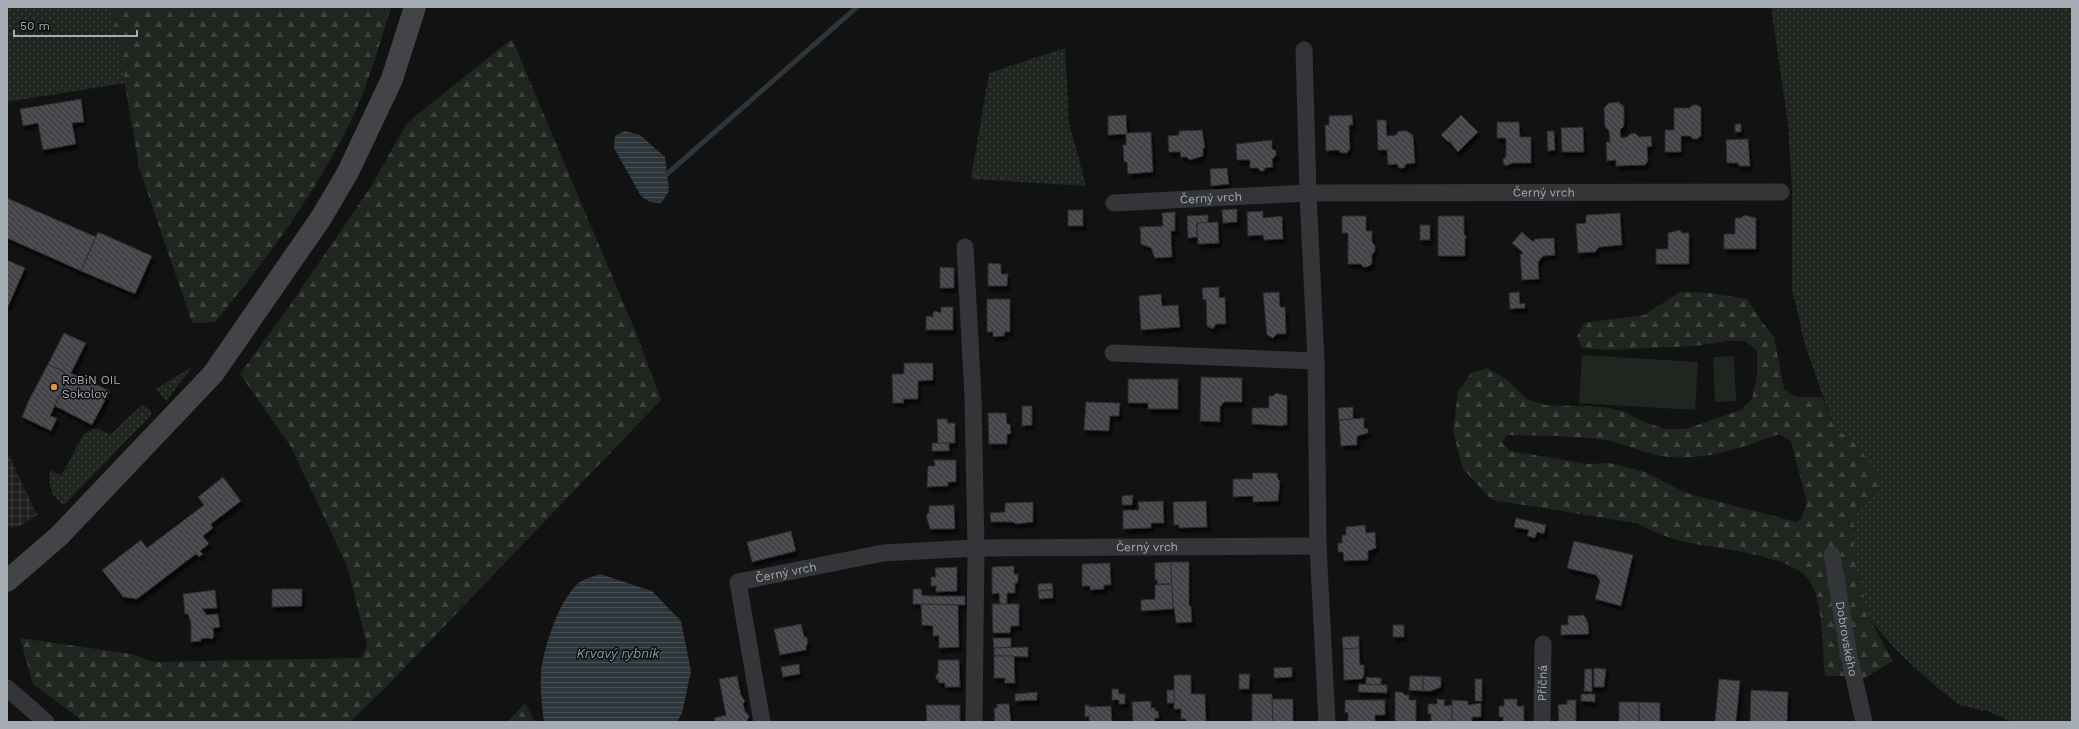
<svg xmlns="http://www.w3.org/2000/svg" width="2079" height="729" viewBox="0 0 2079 729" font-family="'Work Sans',sans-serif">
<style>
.industrial{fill:url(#industrial-grid)}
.grass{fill:url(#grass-dots)}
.forest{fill:url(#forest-firs);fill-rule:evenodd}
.garden{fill:#1f261f}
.water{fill:url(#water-rules)}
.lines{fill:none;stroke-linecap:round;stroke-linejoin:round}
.stream{stroke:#2d363b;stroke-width:5}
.building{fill:url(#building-back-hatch);stroke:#2c2d2f;filter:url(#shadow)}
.street{stroke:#333538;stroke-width:17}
.secondary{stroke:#424448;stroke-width:22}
.poi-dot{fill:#df923f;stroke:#0d0d0e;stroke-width:1.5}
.labels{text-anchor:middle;stroke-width:3;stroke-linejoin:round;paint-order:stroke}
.street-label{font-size:12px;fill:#a5abb3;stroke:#0d0d0e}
.poi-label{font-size:12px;fill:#a5abb3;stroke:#0d0d0e;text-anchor:start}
.water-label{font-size:13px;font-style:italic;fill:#7f9cab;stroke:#0d0d0e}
</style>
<defs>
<pattern id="industrial-grid" width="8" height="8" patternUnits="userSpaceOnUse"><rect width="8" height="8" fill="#1e1e20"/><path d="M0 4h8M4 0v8" fill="none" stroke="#3c3c3e"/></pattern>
<pattern id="grass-dots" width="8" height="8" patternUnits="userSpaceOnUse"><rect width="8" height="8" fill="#1f261f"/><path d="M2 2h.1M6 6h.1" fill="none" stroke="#3d433d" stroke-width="1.8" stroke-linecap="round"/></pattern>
<pattern id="forest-firs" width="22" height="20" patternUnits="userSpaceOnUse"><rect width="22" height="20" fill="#1f261f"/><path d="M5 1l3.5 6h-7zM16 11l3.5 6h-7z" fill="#3d433d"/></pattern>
<pattern id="water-rules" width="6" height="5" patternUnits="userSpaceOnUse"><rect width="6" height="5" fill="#2d363b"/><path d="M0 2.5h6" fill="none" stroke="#485055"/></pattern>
<pattern id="building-back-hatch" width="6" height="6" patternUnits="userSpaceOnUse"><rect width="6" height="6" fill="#444549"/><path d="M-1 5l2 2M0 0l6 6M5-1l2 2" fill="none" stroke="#5c5d61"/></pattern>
<filter id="shadow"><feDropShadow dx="2.5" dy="4.5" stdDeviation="1" flood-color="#0009"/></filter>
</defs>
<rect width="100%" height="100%" fill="#121213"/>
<path class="industrial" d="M7,451L37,515L20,526L7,528Z"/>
<g class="grass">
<path d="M7,7H112L125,83L7,102Z"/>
<path d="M1771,7H2072V722H2012L1990,712L1959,705L1939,689L1901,655L1870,620L1854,558L1853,524L1856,513L1860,507L1873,496L1858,445L1834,427L1805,345L1795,301L1792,292V188L1788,124Z"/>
<path d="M1065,48L1069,123L1086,186L971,179L989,73Z"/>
<path d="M193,366L166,401L156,389Z"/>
<path d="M143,405L151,411V415L64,505C50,496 49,485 50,470L61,476L84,434L95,427L110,435L135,411Z"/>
</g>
<g class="forest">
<path d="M112,7H391C380,43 367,88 351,121C315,194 266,260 215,322L192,323L139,167Z"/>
<path d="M512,39L637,335L661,400L387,686L350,722H84L33,684L20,638L131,654L154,662L361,658L367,645L348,568L291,447L240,374L286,311L370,188L407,123Z"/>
<path d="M1680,292L1710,293L1747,299L1762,322L1774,337L1784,389L1796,397H1822L1834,427L1858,445L1879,478L1873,496L1860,507L1856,513L1853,524L1854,558L1870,620L1893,661L1863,679L1845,676H1825C1822,649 1824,608 1811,583C1795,553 1709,549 1678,540C1663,536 1650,530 1636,523L1492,500L1463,469L1453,431L1458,392L1471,373L1487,368L1506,379L1527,399L1546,405L1604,407L1623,411L1642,421L1665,429H1685L1741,410L1752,399L1757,375V350L1745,341H1726L1695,346L1607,350L1582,348L1577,337L1584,323L1644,315ZM1779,434L1791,441L1807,503L1801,519L1796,522L1686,493L1645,472L1610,463L1589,464L1510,451L1502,442L1507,435C1539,436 1572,435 1604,440C1622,443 1639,451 1657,455C1699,464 1740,448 1779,434Z"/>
<path d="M525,703L535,722H507Z"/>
</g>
<g class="garden">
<path d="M1582,355L1698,362L1695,410L1579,403Z"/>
<path d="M1734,356L1736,401L1715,402L1713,357Z"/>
</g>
<g class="water">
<path d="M625,131L640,135L665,157L669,191L661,203L650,202L641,196L614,148L615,136Z"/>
<path d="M600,574L652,591L681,621L691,671L682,713L677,722H544C542,706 540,689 541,673C543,649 561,592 583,580C588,578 595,576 600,574Z"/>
</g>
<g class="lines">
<path class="stream" d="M667,174L857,7"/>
</g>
<g class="building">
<path d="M81,99L84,122L72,123L76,144L43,150L38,123L23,126L20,109Z"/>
<path d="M1619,102L1624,107V126L1620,130L1621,138L1627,137L1630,134L1635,133L1639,137L1651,136L1652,146L1647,147L1648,161L1645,165L1616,166V160L1607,161L1606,142H1610L1609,131L1605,127L1604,108L1609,103Z"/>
<path d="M1692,105H1697L1701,107V136L1697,139H1693L1690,136H1681V152H1665V130H1674V108H1690Z"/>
<path d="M1126,115L1127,133L1151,132L1153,172L1128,174L1127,162H1124L1123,145H1126V134L1108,135V116Z"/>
<path d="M1352,115L1353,125H1349L1350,149L1347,153H1341L1338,150L1326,151L1325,125H1329V116Z"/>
<path d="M1461,115L1478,132L1458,152L1449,141L1448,142L1441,135Z"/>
<path d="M1377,120H1386L1387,136L1396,135L1399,131H1407L1413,135L1415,163L1406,164L1404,168H1399L1397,164L1388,165L1387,150H1378Z"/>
<path d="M1497,122H1519L1520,137H1531V163H1512L1506,166L1503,163V159L1506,157V138H1497Z"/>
<rect x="1735" y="124" width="6" height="8"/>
<path d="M1583,127L1584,152H1562L1561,128Z"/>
<path d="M1202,130L1205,148H1203V156L1190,160L1186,157H1181L1180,152H1169L1168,136L1179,135V131Z"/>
<path d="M1547,131H1554L1555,150L1548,151Z"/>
<path d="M1748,139L1750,166H1739L1738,163H1727L1726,140Z"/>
<path d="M1272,140V149L1276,151V156L1272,159L1273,167L1265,168L1264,171H1260L1258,168H1250V160H1237L1236,144Z"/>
<path d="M1227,168L1229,184L1211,186L1210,169Z"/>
<path d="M7,198L96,237L81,271L7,238Z"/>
<path d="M1237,209V222L1223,223L1222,210Z"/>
<rect x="1068" y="210" width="15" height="16"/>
<path d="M1263,211V218L1282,216L1283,239L1264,240L1263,235L1248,236L1247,212Z"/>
<path d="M1175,212V231H1171L1172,257L1155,258L1151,248L1141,244L1140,227L1163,226L1162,213Z"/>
<path d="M1620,213L1622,245L1599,247L1595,252L1578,253L1576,224L1586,223V215Z"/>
<path d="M1208,215V223H1197V237L1188,238L1187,216Z"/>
<path d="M1744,215L1756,218V249H1724V234H1735V218H1741Z"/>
<path d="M1342,216H1366V231H1372V242L1375,246V251L1372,255V264L1367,267H1363L1361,264H1348V233H1342Z"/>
<path d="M1438,216H1464V234L1467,237L1465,239V256H1438Z"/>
<path d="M1218,222L1219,243L1198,244L1197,223Z"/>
<rect x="1420" y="225" width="10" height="15"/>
<path d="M1680,230L1682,233H1689V264H1656V249H1668V233Z"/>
<path d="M98,232L152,256L135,294L81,271Z"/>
<path d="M1522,232L1533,242L1535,239L1554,238L1555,255L1543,256L1538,262L1539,279L1522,280L1520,255L1523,253L1512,243Z"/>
<path d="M7,260L25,268L7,309Z"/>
<path d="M988,263L1001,264V274H1008L1007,286H988Z"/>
<path d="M940,267L954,268V288H940Z"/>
<path d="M1219,287V298L1225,297L1226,324H1216L1213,329L1207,326L1206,299L1203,300L1202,288Z"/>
<path d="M1279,292L1280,307H1285L1286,334H1277L1273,338L1267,335L1263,293Z"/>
<path d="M1519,292L1520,304L1525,303V308L1510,309L1509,293Z"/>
<path d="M1161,294L1162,306L1178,305L1180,327L1141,330L1139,296Z"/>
<path d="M987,299H1010V332H1005L1004,336L993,337V332H987Z"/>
<path d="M941,307H953V330H926V316L933,317V313L935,311L941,313Z"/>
<path d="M64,333L86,343L71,373L110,391L92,425L55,406L67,380L64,372L48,364Z"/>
<path d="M904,363H933V380L918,381V399H903L904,403H893L892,374H904Z"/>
<path d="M48,364L64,372L67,380L50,416L57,418L51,431L22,417L28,402Z"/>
<path d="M1201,377L1242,378V402H1224L1220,407V422L1200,421Z"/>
<path d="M1128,379H1178V409H1148V403H1128Z"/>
<path d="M1276,393L1287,396V425H1283V426L1252,424V408H1269V396H1273Z"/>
<path d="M1086,402L1120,403L1119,416H1110L1109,431L1084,430Z"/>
<path d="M1022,406H1032V425L1022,426Z"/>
<path d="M1353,407V419L1339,420L1338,408Z"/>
<path d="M988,413H1006L1007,424H1010L1011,434H1007V444H989Z"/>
<path d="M1364,418V428L1368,429V433L1357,436V445L1341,446L1339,420Z"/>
<path d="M937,419H947L948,423H955V443H938Z"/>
<rect x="932" y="443" width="17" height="8"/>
<path d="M934,460H956V482H948V486L927,487L928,466H935Z"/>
<path d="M1252,473H1277L1278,479L1280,481L1278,501L1253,502V496L1233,497V479H1253Z"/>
<path d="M223,477L241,501L211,524L213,528L203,536L209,544L200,551L203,554L199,557L196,554L137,599L123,597L102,570L141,540L147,548L204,505L198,497Z"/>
<path d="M1133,495L1132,505H1122V496Z"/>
<path d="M1163,501L1164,523H1151V528L1123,529V510H1139L1138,502Z"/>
<path d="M1206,501L1207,527L1179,528V525H1174L1173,502Z"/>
<path d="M1033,502V522L1016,524L1013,522H991L990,513L1005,512V503Z"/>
<path d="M954,505L955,529H930L926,515L929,513V506Z"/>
<path d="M1516,518L1546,525L1544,534L1537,532L1535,538L1527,536L1529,530L1514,527Z"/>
<path d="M1365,525L1366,533L1375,532L1376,548L1368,551V560L1344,561L1343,552H1338V543H1342V535H1346V527Z"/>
<path d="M791,531L796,551L752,562L747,542Z"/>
<path d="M1574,541L1633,555L1621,606L1595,599L1600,581L1596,575L1567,568Z"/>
<path d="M1171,562L1172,584H1158L1157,580H1155V563Z"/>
<path d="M1171,562H1189V606H1191L1192,622L1176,623L1174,607L1172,608Z"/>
<path d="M1110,563L1111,585H1104V589L1090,590V586H1082V564Z"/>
<path d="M1014,566V574H1018V583H1015V593H1007V604H1000L999,593L992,594V567Z"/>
<path d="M957,567V591L936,592V586H931V577H936L935,568Z"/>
<path d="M1052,583L1053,590L1038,591V584Z"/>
<path d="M1172,584L1173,609L1141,611V600L1155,599V585Z"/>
<path d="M272,589H302V606L272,607Z"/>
<path d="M913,589H921L922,595L931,596H965V605L913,604Z"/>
<path d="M215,590L217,608L202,609L207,615L218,614L220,627L213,628L214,637L212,639L206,638L201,639V641L191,642V623L188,614H185L183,594Z"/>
<path d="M1053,590V598L1039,599L1038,591Z"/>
<path d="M921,604L958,605L959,647L939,648V636H933V626L922,625Z"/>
<path d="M992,604H1019V626H1011L1010,633H993Z"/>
<path d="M1584,615L1588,623L1589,634L1561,635V625H1568V616Z"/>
<path d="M801,624L804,636L807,638L808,643L806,646V650L780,655L774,629Z"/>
<rect x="1393" y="625" width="11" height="12"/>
<path d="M1359,636V648L1343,649L1342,637Z"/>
<path d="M993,638H1011V647L994,648Z"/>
<path d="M1028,647V657L994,656V648Z"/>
<path d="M1359,648L1360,665H1364V676L1362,679L1344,680L1343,649Z"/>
<path d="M994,656H1014L1015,683H1005V678H994Z"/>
<path d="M938,660H959L960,687H945V683H939L938,679H936V674H938Z"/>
<path d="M799,664L800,674L783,677L781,667Z"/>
<path d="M1292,667V677L1274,678V668Z"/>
<path d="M1594,668L1606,669L1604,687H1594Z"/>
<path d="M1585,669H1592V692L1584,691Z"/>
<path d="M1239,674H1250L1249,689H1239Z"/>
<path d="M1174,675H1191V694H1205L1206,722H1186V719H1181V709H1174Z"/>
<path d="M737,676L741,695L745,701L743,704L745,711L749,716L747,722H715L714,718L726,715L719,679Z"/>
<path d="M1410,676H1423V691L1409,690Z"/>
<path d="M1423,676L1441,677V687L1431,691H1423Z"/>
<path d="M1366,677L1381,678V685L1366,684Z"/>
<rect x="1475" y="679" width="7" height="22"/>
<path d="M1719,679L1740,681L1736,722H1715Z"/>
<path d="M1359,684L1387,685V693L1358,692Z"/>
<path d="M1112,689H1118L1119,694H1125V704H1119V700H1112Z"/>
<rect x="1167" y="690" width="7" height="13"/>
<path d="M1751,690L1788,692L1787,722H1750Z"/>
<path d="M1037,692V700L1015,701V694Z"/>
<path d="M1395,692H1402L1405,695H1409V700H1416V722H1395Z"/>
<path d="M1252,694H1272L1273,722H1252Z"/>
<path d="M1581,694H1595V702L1581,701Z"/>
<path d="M1272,699H1293V722H1273Z"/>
<path d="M1437,699L1445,700L1444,706L1452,705V722H1431V714H1428V704H1437Z"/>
<path d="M1504,699H1517V706H1524V722H1503V717H1499V706H1504Z"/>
<path d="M1345,700H1385V715H1375V722H1348V712L1345,713Z"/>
<path d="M1452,700L1468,701V705L1481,703V717H1472V722H1452Z"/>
<path d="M1567,700H1576V722H1559L1558,705L1567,704Z"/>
<path d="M1151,701V708H1155V711H1158L1159,718H1155V722H1133L1132,702Z"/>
<rect x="1619" y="702" width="20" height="20"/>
<path d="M1639,702L1660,703V722H1639Z"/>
<path d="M997,704H1009L1011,722H995L994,708H997Z"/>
<path d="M926,705H960V722H927Z"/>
<path d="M1085,705H1089V707L1111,706L1112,722H1089V716L1085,717Z"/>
</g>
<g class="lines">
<g class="street">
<path d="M1304,50L1308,193L1316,361L1318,546L1327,722"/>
<path id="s1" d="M1114,203L1308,193L1781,192"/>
<path d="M965,247L973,397L976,548L974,722"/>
<path d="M1113,353L1316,361"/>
<path id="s2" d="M1832,555L1849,656L1864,722"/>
<path d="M7,688L46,722"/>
<path id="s3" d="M762,722L738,582L883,553L976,548L1318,546"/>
<path id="s4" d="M1542,722L1543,644"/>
</g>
<path class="secondary" d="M7,581L59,536L213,374L321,218L348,172L392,79L415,7"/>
</g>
<circle class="poi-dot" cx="54" cy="387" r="4"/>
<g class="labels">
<g class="street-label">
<text dy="4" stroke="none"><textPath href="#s1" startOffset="430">Černý vrch</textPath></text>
<text dy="4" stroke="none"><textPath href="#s1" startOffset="97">Černý vrch</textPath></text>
<text dy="4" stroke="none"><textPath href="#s3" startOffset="554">Černý vrch</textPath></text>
<text dy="4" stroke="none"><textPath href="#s3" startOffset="191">Černý vrch</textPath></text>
<text dy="4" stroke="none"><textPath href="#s2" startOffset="85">Dobrovského</textPath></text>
<text dy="4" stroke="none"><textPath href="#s4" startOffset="39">Příčná</textPath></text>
</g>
<g class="poi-label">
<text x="62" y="384">RoBiN OIL<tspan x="62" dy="14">Sokolov</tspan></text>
</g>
<g class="water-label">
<text x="618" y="658">Krvavý rybník</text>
</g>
</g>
<rect width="2079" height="729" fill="none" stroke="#a5abb3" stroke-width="16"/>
<path d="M14 30v6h123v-6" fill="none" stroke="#a5abb3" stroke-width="2"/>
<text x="20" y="30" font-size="12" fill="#a5abb3" stroke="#0d0d0e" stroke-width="3" paint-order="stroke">50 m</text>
</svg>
